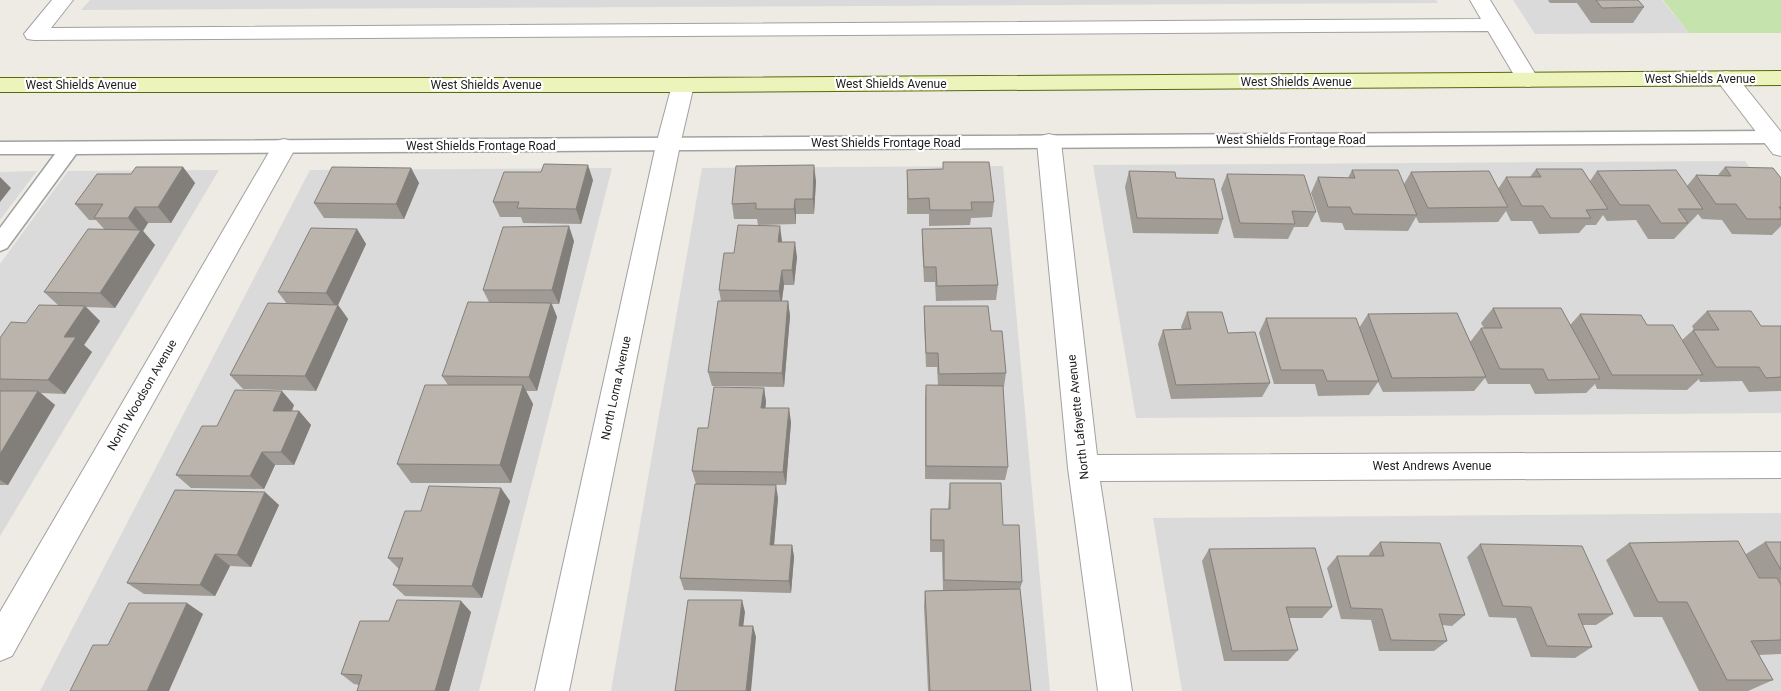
<svg xmlns="http://www.w3.org/2000/svg" width="1781" height="691" viewBox="0 0 1781 691" font-family="Roboto,sans-serif">
<style>
.residential{fill:#dbdada}
.grass{fill:#c4e3ad}
.lines{fill:none;stroke-linecap:round;stroke-linejoin:round}
.service-casing{stroke:#a1a1a1;stroke-width:3}
.minor-casing{stroke:#a1a1a1;stroke-width:2}
.secondary-casing{stroke:#58690e;stroke-width:2}
.service{fill:#fff;fill-rule:evenodd}
.minor{fill:#fff;fill-rule:evenodd}
.secondary{fill:#ecf3bb;fill-rule:evenodd}
.wall{fill:#a09b95}
.shaded-wall{fill:#827e79}
.building{fill:#bab4ad;stroke:#827e79}
.labels{text-anchor:middle;stroke-width:4.5;stroke-linejoin:round;paint-order:stroke}
.street-label{font-size:12px;fill:#1d1d1d;stroke:#fff}
</style>
<rect width="100%" height="100%" fill="#edebe3"/>
<g class="residential">
<path d="M90,0H1436L1438,3L81,10Z"/>
<path d="M1513,0H1662L1689,33L1535,34Z"/>
<path d="M1745,161L1781,209V413L1136,418L1093,165Z"/>
<path d="M1003,166L1050,691H611L702,168Z"/>
<path d="M612,168L479,691H40L310,170Z"/>
<path d="M219,170L135,311L0,536V264L68,171Z"/>
<path d="M37,171L0,220V172Z"/>
<path d="M1781,513V691H1182L1153,518Z"/>
</g>
<path class="grass" d="M1663,0H1781V33H1689Z"/>
<g class="lines">
<g class="service-casing">
<path id="service" d="M1773,131L1781,135L1780,141L1773,143L76,154L7,248L0,251V228L55,154H0V142Z"/>
</g>
<g class="minor-casing">
<g id="minor">
<path d="M52,0H73L51,28L1481,19L1470,0H1490L1539,80L1536,85L1528,87L1520,85L1488,31L34,40L27,39L24,34Z"/>
<path d="M1726,71L1734,73L1781,132V156L1773,154L1715,78L1718,73Z"/>
<path d="M683,78L691,80L694,85L680,145L569,691H535L656,145L672,85L675,80Z"/>
<path d="M1049,134L1057,136L1061,142L1097,455L1781,452V478L1100,481L1132,691H1098L1068,468L1037,142L1041,136Z"/>
<path d="M284,139L292,141L296,147L12,656L0,661V612L272,147L276,141Z"/>
</g>
</g>
<g class="secondary-casing">
<path id="secondary" d="M1781,71V85L683,92H0V78H683Z"/>
</g>
<use href="#service" class="service"/>
<use href="#minor" class="minor"/>
<use href="#secondary" class="secondary"/>
</g>
<g class="wall">
<path d="M1548,0H1638L1644,7L1633,23H1591L1577,3H1550Z"/>
<path d="M943,162L994,202L992,217L971,218L970,225L929,226V214H907V170L943,169Z"/>
<path d="M183,167L195,183L171,223H148L143,231L155,245L115,308L86,307L100,321L84,345L92,352L65,394L41,393L55,405L8,485H0V338L58,305L44,292L104,229L96,220H89L75,204L131,174Z"/>
<path d="M1725,167L1781,178V226L1772,235L1732,234L1722,220L1702,219L1698,214L1674,239H1648L1636,220L1607,221L1603,215L1596,225H1586L1579,233L1539,234L1532,221H1511L1506,211L1498,222L1419,223L1416,217L1408,231L1345,230L1342,223L1321,222L1311,193L1318,177L1348,178L1352,170L1404,184L1411,172L1498,189L1506,177H1530L1536,169L1590,181L1597,171L1687,186L1696,175H1718Z"/>
<path d="M411,168L419,183L404,219L324,218L314,203Z"/>
<path d="M1129,171L1176,178L1223,219L1218,234L1133,233L1125,187Z"/>
<path d="M1227,174L1316,212L1308,227H1294L1288,239L1234,238L1221,189Z"/>
<path d="M593,180L581,224L523,223L521,217H500L493,202Z"/>
<path d="M816,181L814,214H796V224L758,225L757,219H734L732,204Z"/>
<path d="M357,229L366,244L338,305L348,319L316,391L243,389L230,375L287,304L278,292Z"/>
<path d="M922,229L998,285L996,300L936,301L935,282H924L922,244Z"/>
<path d="M574,241L559,304H552L557,317L537,391H526L533,404L511,483H411L397,464L448,385L442,376L489,302L483,290Z"/>
<path d="M782,242L797,257L794,285H784L782,301H788L790,316L784,387L712,386L708,372L721,301L719,290L734,253Z"/>
<path d="M924,306L991,331L1006,373L1004,387H1003L1008,467L1005,480L925,479V399L926,385H938L937,367H926L924,321Z"/>
<path d="M1493,308L1570,325L1580,314L1647,325L1682,340L1693,330H1694L1692,326L1707,311L1761,326H1781V391L1749,392L1742,381L1700,382L1699,379L1687,390L1597,389L1595,384L1586,393L1535,394L1530,384H1488L1485,378L1474,391L1383,392L1378,382L1369,395L1318,396L1315,384H1274L1259,333L1266,318L1359,328L1368,314L1470,342L1481,328H1484L1481,323Z"/>
<path d="M1187,312L1228,333L1270,383L1262,397L1171,399L1158,344L1163,330L1182,329L1181,327Z"/>
<path d="M764,388L766,402L765,408L791,422L786,485H749L778,498L774,545H792L794,557L791,593L684,590L680,578L696,484L692,471L708,428Z"/>
<path d="M294,405L292,411H299L311,425L294,465H275L264,489L191,488L176,475L217,426Z"/>
<path d="M950,483L1003,525L1022,582L1020,590L1031,691H928L924,606L925,591L943,590L942,552H930V521L931,509H948Z"/>
<path d="M510,501L482,598L405,596L393,585L399,569L388,558L421,511Z"/>
<path d="M279,505L251,567L230,566L215,596L144,594L127,583Z"/>
<path d="M1380,542L1465,615L1452,626L1442,625L1447,641L1434,651H1379L1371,620L1341,619L1327,568L1337,556H1369V554Z"/>
<path d="M1765,542H1781V654L1759,655L1773,680L1748,691H1699L1662,617H1634L1606,560L1629,543L1746,554Z"/>
<path d="M1480,544L1613,614L1596,625H1582L1592,647L1575,658L1531,657L1516,618L1489,617L1467,557Z"/>
<path d="M1209,549L1332,607L1322,618H1289L1298,650L1288,661H1224L1202,561Z"/>
<path d="M471,612L449,691H357L359,685L354,684L341,674L389,621Z"/>
</g>
<g class="shaded-wall">
<path d="M588,165L593,180L581,224L576,209Z"/>
<path d="M814,165L816,181L814,214L813,199Z"/>
<path d="M183,167L195,183L171,223L158,207Z"/>
<path d="M411,168L419,183L404,219L396,204Z"/>
<path d="M0,177L11,188L0,202Z"/>
<path d="M795,199L796,214V224L794,209Z"/>
<path d="M135,207L148,223L143,231L155,245L115,308L100,293L140,232L128,218Z"/>
<path d="M569,226L574,241L559,304L552,290Z"/>
<path d="M780,226L782,241L780,257L778,242Z"/>
<path d="M357,229L366,244L338,305L348,319L316,391L305,376L337,308L326,293Z"/>
<path d="M795,242L797,257L794,285L792,270Z"/>
<path d="M782,270L784,285L781,306L779,291Z"/>
<path d="M788,301L790,316L784,387L782,373Z"/>
<path d="M551,303L557,317L537,391L529,377Z"/>
<path d="M85,306L100,321L84,345L92,352L65,394L48,380L64,337Z"/>
<path d="M523,385L533,404L511,483L500,465Z"/>
<path d="M764,388L766,402L764,422L761,408Z"/>
<path d="M38,391L55,405L8,485L0,480V454Z"/>
<path d="M282,391L294,405L286,424L273,411Z"/>
<path d="M789,408L791,422L786,485L783,472Z"/>
<path d="M299,411L311,425L294,465L281,452Z"/>
<path d="M262,452L275,465L264,489L250,476Z"/>
<path d="M776,485L778,498L773,557L770,545Z"/>
<path d="M501,488L510,501L482,598L472,586Z"/>
<path d="M265,492L279,505L251,567L237,555Z"/>
<path d="M792,545L794,557L791,593L789,581Z"/>
<path d="M215,554L230,566L215,596L200,585Z"/>
<path d="M742,600L745,612L742,637L739,626Z"/>
<path d="M461,601L471,612L449,691H435Z"/>
<path d="M187,603L203,614L169,691H147Z"/>
<path d="M753,626L756,637L751,691H746Z"/>
</g>
<g class="building">
<path d="M1596,0H1638L1644,7L1602,8Z"/>
<path d="M943,162H989L994,202H971L972,210H930L929,198L908,199L907,170L943,169Z"/>
<path d="M544,164L588,165L576,209L517,208L519,202H493L504,172H541Z"/>
<path d="M814,165L813,199H795L794,209H756V203L732,204L736,166Z"/>
<path d="M136,167H183L158,207H135L128,218H94L103,204H75L97,174H131Z"/>
<path d="M332,167L411,168L396,204L314,203Z"/>
<path d="M1725,167L1773,168L1781,178V207H1779L1781,210V219H1747L1736,204H1716L1696,175L1731,176Z"/>
<path d="M1536,169H1582L1608,209L1586,210L1591,218H1551L1543,206H1522L1506,177H1541Z"/>
<path d="M1352,170H1398L1417,215L1353,214L1350,207H1328L1318,177L1355,178Z"/>
<path d="M1676,170L1703,209H1678L1688,223H1661L1649,205H1620L1597,171Z"/>
<path d="M1129,171L1175,172L1176,178L1214,179L1223,219L1137,218Z"/>
<path d="M1489,171L1508,207L1428,208L1411,172Z"/>
<path d="M1227,174L1304,175L1316,212L1292,211L1295,224L1240,223Z"/>
<path d="M738,225L780,226L778,242H795L792,270H782L779,291L719,290L724,253H734Z"/>
<path d="M569,226L552,290H483L503,227Z"/>
<path d="M311,228L357,229L326,293L278,292Z"/>
<path d="M991,228L998,285L937,286L936,267H924L922,229Z"/>
<path d="M88,229L141,230L100,293L44,292Z"/>
<path d="M718,301H788L782,373L708,372Z"/>
<path d="M468,302L551,303L529,377L442,376Z"/>
<path d="M268,303L338,305L305,376L230,375Z"/>
<path d="M39,305L85,306L64,337H76L48,380L0,379V338L11,322L26,323Z"/>
<path d="M924,306H988L991,331H1002L1006,373L939,374L938,353H926Z"/>
<path d="M1493,308H1561L1600,379L1548,380L1543,369H1500L1481,328H1502Z"/>
<path d="M1707,311H1751L1761,326H1781V377L1766,378L1759,367H1716L1693,330H1719Z"/>
<path d="M1187,312H1222L1228,333L1255,332L1270,383L1176,385L1163,330L1191,329Z"/>
<path d="M1457,313L1486,377L1392,378L1368,314Z"/>
<path d="M1580,314L1641,315L1647,325H1673L1703,375H1612Z"/>
<path d="M1266,318H1356L1379,381H1327L1323,370H1281Z"/>
<path d="M425,385H523L500,465L397,464Z"/>
<path d="M926,385L1003,386L1008,467L926,466Z"/>
<path d="M714,387L764,388L761,408H789L783,472L692,471L698,428H708Z"/>
<path d="M235,390L282,391L273,411H299L281,452H262L250,476L176,475L202,426H217Z"/>
<path d="M0,391H38L0,454Z"/>
<path d="M950,483H1001L1003,525H1019L1022,582L944,580V540H931V509H950Z"/>
<path d="M695,484L776,485L770,545H792L789,581L680,578Z"/>
<path d="M429,486L501,488L472,586L393,585L403,558H388L405,511H421Z"/>
<path d="M175,490L265,492L237,555L215,554L200,585L127,583Z"/>
<path d="M1738,541L1759,578H1777L1781,585V640L1751,641L1773,680H1727L1687,602H1658L1629,543Z"/>
<path d="M1380,542L1440,543L1465,615L1439,614L1447,641L1391,640L1382,609L1351,608L1337,556H1384Z"/>
<path d="M1765,542H1781V570Z"/>
<path d="M1480,544L1582,546L1613,614H1578L1592,647L1547,646L1531,607L1503,606Z"/>
<path d="M1315,548L1332,607H1286L1298,650L1232,651L1209,549Z"/>
<path d="M1020,589L1031,691H930L925,591Z"/>
<path d="M397,600L461,601L435,691H357L362,675L341,674L360,621H389Z"/>
<path d="M688,600H742L739,626H753L746,691H675Z"/>
<path d="M129,603H187L147,691H70L93,645H108Z"/>
</g>
<g class="labels">
<g class="street-label">
<text x="1700" y="83">West Shields Avenue</text>
<text x="1296" y="86">West Shields Avenue</text>
<text x="891" y="88">West Shields Avenue</text>
<text x="81" y="89">West Shields Avenue</text>
<text x="486" y="89">West Shields Avenue</text>
<text x="1291" y="144">West Shields Frontage Road</text>
<text x="886" y="147">West Shields Frontage Road</text>
<text x="481" y="150">West Shields Frontage Road</text>
<text transform="translate(616 388) rotate(-78)" y="4">North Lorna Avenue</text>
<text transform="translate(142 395) rotate(-60)" y="4">North Woodson Avenue</text>
<text transform="translate(1078 417) rotate(-96)" y="4">North Lafayette Avenue</text>
<text x="1432" y="470">West Andrews Avenue</text>
</g>
</g>
</svg>
